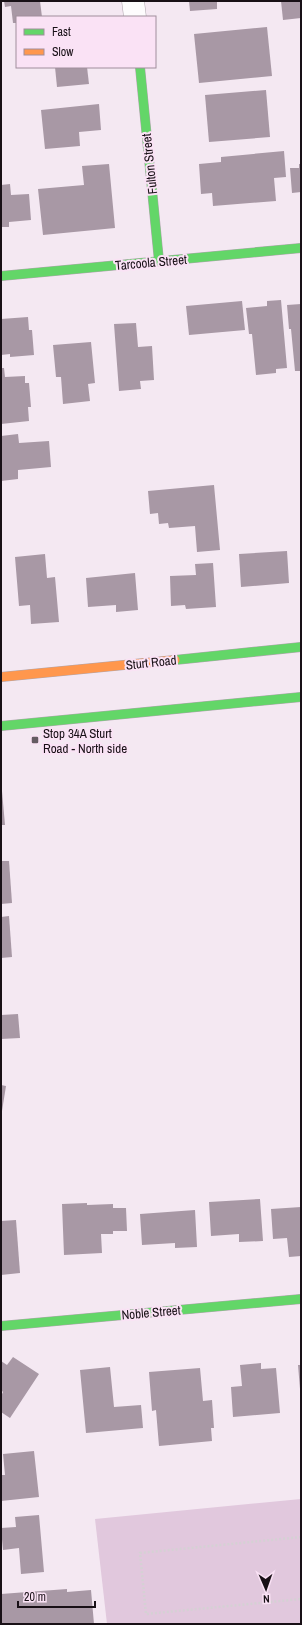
<svg xmlns="http://www.w3.org/2000/svg" width="302" height="1625" viewBox="0 0 302 1625" font-family="'Archivo Narrow',sans-serif">
<style>
.green{fill:#e1c8dd}
.building{fill:#a898a5}
.lines{fill:none;stroke-linecap:round;stroke-linejoin:round}
.street-casing{stroke:#afa5ad;stroke-width:23}
.fast-casing{stroke:#afa5ad;stroke-width:10}
.slow-casing{stroke:#afa5ad;stroke-width:10}
.path{stroke:#d5d1d4;stroke-width:2.5;stroke-dasharray:2 2;stroke-linecap:butt}
.street{stroke:#fdfcfd;stroke-width:22}
.fast{stroke:#63d668;stroke-width:9}
.slow{stroke:#ff974d;stroke-width:9}
.poi-dot{fill:#655c63;stroke:#fae2f5;stroke-width:1.5}
.labels{text-anchor:middle;stroke-width:4;stroke-linejoin:round;paint-order:stroke}
.street-label{font-size:13px;fill:#181016;stroke:#fae2f5}
.poi-label{font-size:13px;fill:#181016;stroke:#fae2f5;text-anchor:start}
</style>
<rect width="100%" height="100%" fill="#f4e8f2"/>
<path class="green" d="M301,1499V1624H107L95,1519Z"/>
<g class="building">
<path d="M4,1H40L42,17H17V23H13L11,6L5,7Z"/>
<path d="M189,1H217V9L190,11Z"/>
<path d="M281,1H301V18L283,20Z"/>
<path d="M267,27L272,76L199,83L194,34Z"/>
<path d="M55,67H87L89,84L57,87Z"/>
<path d="M266,90L270,137L209,142L205,95Z"/>
<path d="M99,104L101,130L79,132L80,146L45,149L41,110Z"/>
<path d="M284,151L286,177L274,178L276,201L213,206L212,193L201,194L199,164L221,162V157Z"/>
<path d="M109,164L115,228L43,235L38,189L84,185L82,166Z"/>
<path d="M299,164H301V192L292,193L290,168H299Z"/>
<path d="M10,184L11,195L29,194L31,220L9,222V227H1V185Z"/>
<path d="M281,300L287,368L276,369V373L256,375L252,334H249L246,308L267,306V301Z"/>
<path d="M242,301L245,330L189,335L186,306Z"/>
<path d="M301,304V371H295L291,329H289L287,305Z"/>
<path d="M28,317L29,330H32L34,355L10,357V354L1,355V319Z"/>
<path d="M136,323L138,347L152,346L154,380L140,381L141,389L119,391L114,324Z"/>
<path d="M91,342L95,383L88,384L90,401L63,404L61,377H56L53,345Z"/>
<path d="M1,368H4L5,377L25,376V383H29L31,407H28L29,421L1,424Z"/>
<path d="M18,434L19,443L49,441L51,467L18,470V479L1,481V436Z"/>
<path d="M214,485L220,550L197,552L195,526L169,528L168,523L159,524L158,513L150,514L148,491Z"/>
<path d="M287,551L289,583L241,587L239,554Z"/>
<path d="M45,554L47,578L55,577L59,622L31,624L30,605L19,606L15,557Z"/>
<path d="M213,563L216,607L186,609L185,605L171,606L170,576L196,575L195,564Z"/>
<path d="M135,573L138,610L116,612V605L88,607L86,578Z"/>
<path d="M1,791H2L5,825H1Z"/>
<path d="M1,861H9L12,903L1,904Z"/>
<path d="M9,916L12,957L1,958V917Z"/>
<path d="M18,1014L20,1038L1,1039V1015Z"/>
<path d="M1,1085L6,1086L2,1111H1Z"/>
<path d="M260,1199L263,1241L239,1242V1234L211,1236L209,1202Z"/>
<path d="M87,1203V1205L113,1204V1208H126L127,1231H113V1234H101L102,1253L64,1255L62,1204Z"/>
<path d="M301,1207V1256L289,1257L287,1238L273,1239L271,1209Z"/>
<path d="M195,1210L197,1247L175,1248V1243L142,1245L140,1214Z"/>
<path d="M16,1220L20,1273L1,1275V1221Z"/>
<path d="M13,1357L39,1374L10,1418L1,1412V1396L3,1392L1,1390V1361L7,1365Z"/>
<path d="M261,1363V1369L276,1368L280,1413L233,1417L231,1387L242,1386L240,1365Z"/>
<path d="M298,1365H301V1389H300Z"/>
<path d="M110,1367L114,1407L141,1405L143,1428L86,1433L80,1370Z"/>
<path d="M200,1368L203,1401L212,1400L214,1428H211L212,1441L159,1446L156,1410L152,1411L149,1372Z"/>
<path d="M34,1451L39,1497L1,1501V1475H5L3,1454Z"/>
<path d="M39,1515L44,1572L21,1574L19,1548L3,1550L1,1528L16,1527L15,1517Z"/>
<path d="M67,1589V1592L91,1590L94,1624H1V1594Z"/>
</g>
<g class="lines">
<g class="street-casing">
<path id="street" d="M133,1L135,17"/>
</g>
<g class="fast-casing">
<g id="fast">
<path d="M140,67L159,261"/>
<path d="M1,276L301,248"/>
<path d="M175,660L301,647"/>
<path d="M1,726L301,697"/>
<path d="M1,1326L301,1299"/>
</g>
</g>
<g class="slow-casing">
<path id="slow" d="M1,677L175,660"/>
</g>
<path class="path" d="M301,1537L140,1553L146,1614L301,1599"/>
<use href="#street" class="street"/>
<use href="#fast" class="fast"/>
<use href="#slow" class="slow"/>
</g>
<rect class="poi-dot" x="31" y="736" width="8" height="8" rx="2"/>
<g class="labels">
<g class="street-label">
<text transform="translate(149 164) rotate(-96)" y="5">Fulton Street</text>
<text transform="translate(151 262) rotate(-5)" y="5">Tarcoola Street</text>
<text transform="translate(151 662) rotate(-6)" y="5">Sturt Road</text>
<text transform="translate(151 1312) rotate(-5)" y="5">Noble Street</text>
</g>
<g class="poi-label">
<text x="43" y="738">Stop 34A Sturt<tspan x="43" dy="15">Road - North side</tspan></text>
</g>
</g>
<rect width="302" height="1625" fill="none" stroke="#181016" stroke-width="4"/>
<rect x="16" y="16" width="140" height="52" fill="#fae2f5" stroke="#a08e9c"/>
<rect x="24" y="29" width="20" height="6" fill="#63d668" stroke="#a08e9c"/>
<text x="52" y="36" font-size="12" fill="#181016">Fast</text>
<rect x="24" y="49" width="20" height="6" fill="#ff974d" stroke="#a08e9c"/>
<text x="52" y="56" font-size="12" fill="#181016">Slow</text>
<g transform="translate(266 1589) rotate(178)" stroke="#fae2f5" stroke-width="3" paint-order="stroke">
<path d="M0-3L7 15L0 10L-7 15Z" fill="#181016"/>
<text y="-6" font-size="11" font-weight="bold" text-anchor="middle" fill="#181016">N</text>
</g>
<path d="M18 1601v6h77v-6" fill="none" stroke="#181016" stroke-width="2"/>
<text x="24" y="1601" font-size="12" fill="#181016" stroke="#fae2f5" stroke-width="3" paint-order="stroke">20 m</text>
</svg>
